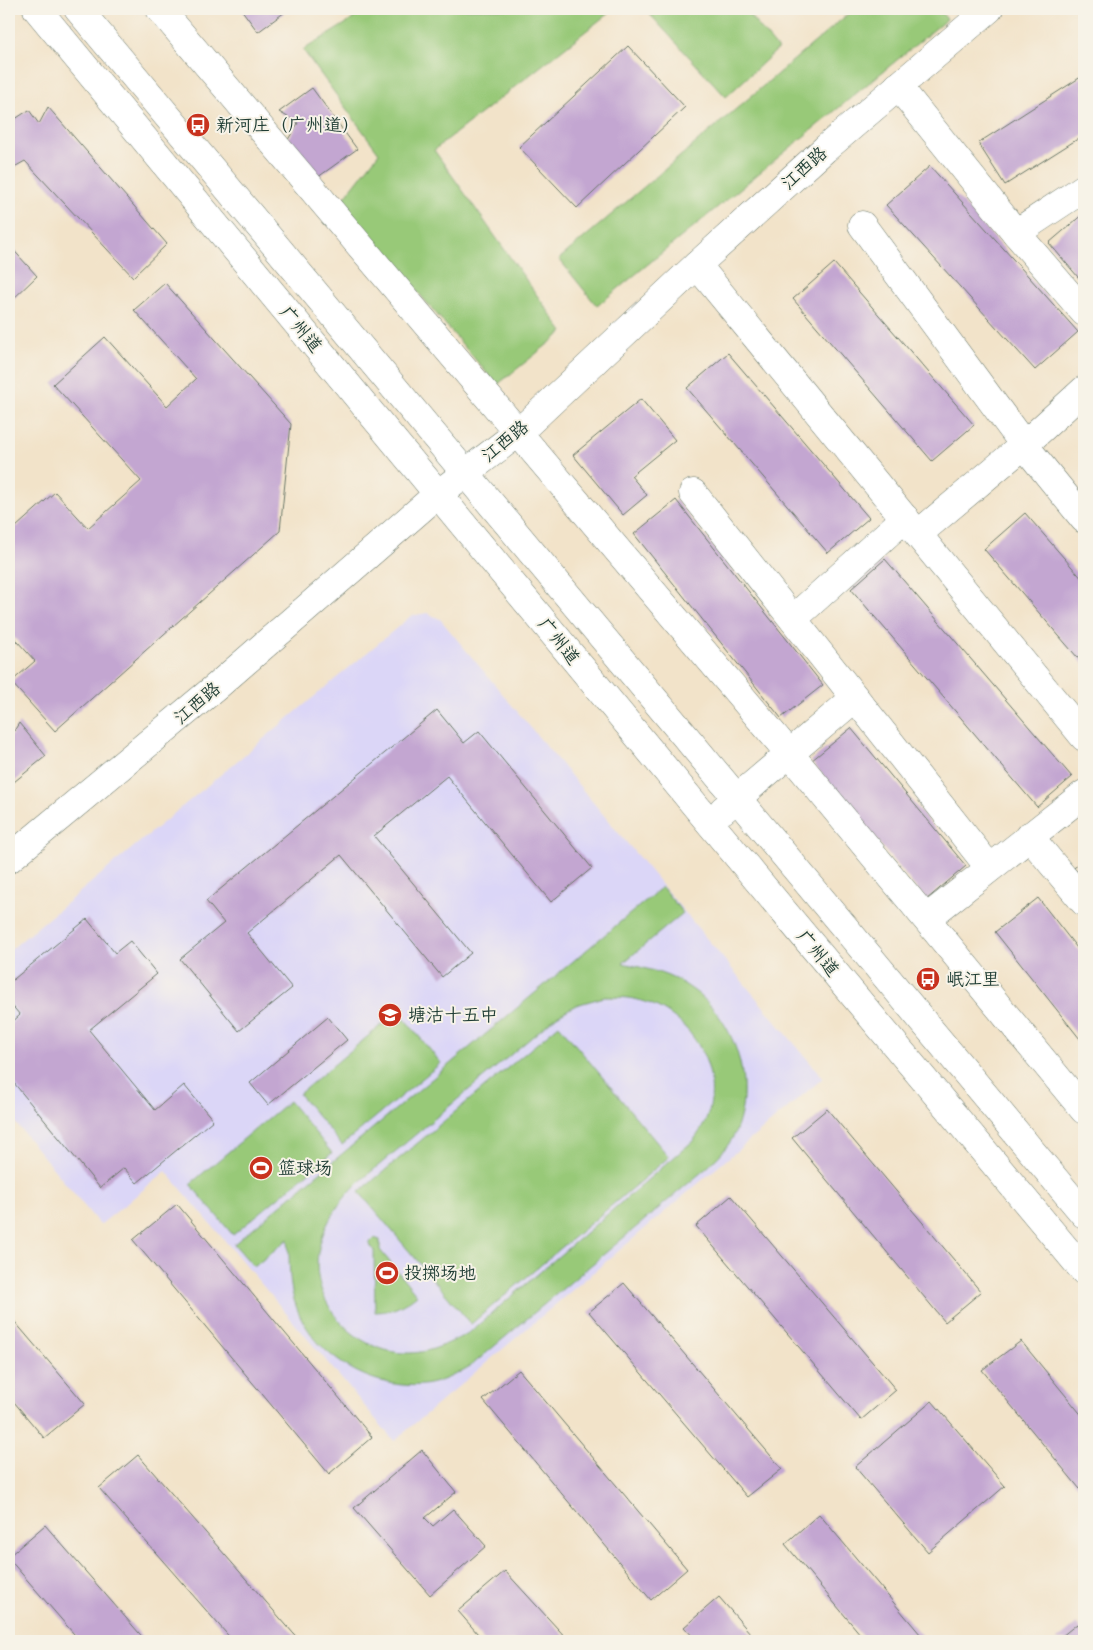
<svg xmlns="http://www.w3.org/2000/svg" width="1093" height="1650" viewBox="0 0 1093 1650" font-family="Delius,'LXGW WenKai TC',sans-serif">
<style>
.built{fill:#dbd6f7}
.green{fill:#98c978;stroke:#5c8356;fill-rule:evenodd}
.building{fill:#c3a6d1}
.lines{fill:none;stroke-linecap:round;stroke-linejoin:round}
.minor-casing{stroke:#697768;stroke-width:29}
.minor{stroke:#fff;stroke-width:28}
.labels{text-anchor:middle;stroke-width:4;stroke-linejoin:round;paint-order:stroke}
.poi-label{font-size:18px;fill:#1f3d34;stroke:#f7f3e8;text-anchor:start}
.street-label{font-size:18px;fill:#1f3d34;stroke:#f7f3e8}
</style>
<rect width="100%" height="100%" fill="#f7f3e8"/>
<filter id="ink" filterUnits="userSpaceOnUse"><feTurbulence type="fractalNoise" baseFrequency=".02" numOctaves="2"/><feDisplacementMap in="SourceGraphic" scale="10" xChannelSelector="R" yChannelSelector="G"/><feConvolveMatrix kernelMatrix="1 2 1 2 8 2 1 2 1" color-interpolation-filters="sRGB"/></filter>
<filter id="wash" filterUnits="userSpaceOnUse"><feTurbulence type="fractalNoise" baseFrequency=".0096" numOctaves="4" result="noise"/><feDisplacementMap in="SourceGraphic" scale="20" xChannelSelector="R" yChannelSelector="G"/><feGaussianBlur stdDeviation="1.12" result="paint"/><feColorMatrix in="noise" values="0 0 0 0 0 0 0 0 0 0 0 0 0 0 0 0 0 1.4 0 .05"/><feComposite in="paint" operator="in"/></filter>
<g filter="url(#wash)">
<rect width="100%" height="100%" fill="#f2e3c9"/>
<path class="built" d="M427,613L440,619L823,1078L394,1441L166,1171L100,1225L9,1115V951L411,616Z"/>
<g class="green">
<path d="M365,9H614L434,150L563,332L497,385L341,202L379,153L303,50L350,21Z"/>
<path d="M645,9H744L778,49L726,97Z"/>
<path d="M854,9H938L947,19L597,306L559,259Z"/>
<path d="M662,887L683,913L623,963C648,969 672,974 693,990C737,1021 757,1088 733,1137C727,1148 718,1157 709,1166L472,1365C457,1374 441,1383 423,1385C370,1390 312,1355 295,1303C288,1283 290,1260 288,1239L254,1267L234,1244ZM604,997C616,997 630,997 642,1001C688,1014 721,1064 709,1111C706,1122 700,1132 693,1141L470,1332C450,1343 429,1354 405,1353C356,1352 310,1303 318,1253C323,1224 339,1202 359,1182L557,1016L576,1005Z"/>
<path d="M398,1011L441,1063L342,1145L299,1094Z"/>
<path d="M559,1025L669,1157L471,1324L359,1192Z"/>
<path d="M289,1101L332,1153L233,1235L190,1184Z"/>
<path d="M374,1238L380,1240V1250L417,1295C403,1306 392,1312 375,1312L374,1251L369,1243Z"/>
</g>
<g id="blocks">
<g class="building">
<path d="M241,9H289L258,32Z"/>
<path d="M628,46L685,107L577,208L519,147Z"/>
<path d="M1084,75V135L1005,185L978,143Z"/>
<path d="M312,88L357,149L314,180L286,143L298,123L279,112Z"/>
<path d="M48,107L167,244L133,277L25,161L9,170V123L29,110L39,124Z"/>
<path d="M930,166L1078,332L1035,370L886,205Z"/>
<path d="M1084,213V284L1049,243Z"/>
<path d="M9,245L37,276L9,303Z"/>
<path d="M834,263L974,425L932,461L793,299Z"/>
<path d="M165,283L291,424L280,531L55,731L11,682L35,661L9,632V519L16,527L55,492L88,528L141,481L53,384L105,337L167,406L196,379L134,310Z"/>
<path d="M728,353L869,518L828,553L687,388Z"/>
<path d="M641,399L675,440L631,476L647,495L623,515L573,455Z"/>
<path d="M676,500L823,685L781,718L634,534Z"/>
<path d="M1025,513L1084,581V665L984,549Z"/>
<path d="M885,559L1072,777L1037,807L851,589Z"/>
<path d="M437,710L464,743L479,731L592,868L551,902L447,776L374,836L471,953L442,977L341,855L247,933L292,988L239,1031L180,959L224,923L206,901Z"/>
<path d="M19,723L46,756L9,786V739Z"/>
<path d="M851,728L966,866L926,900L811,761Z"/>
<path d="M1084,859V880L1074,868Z"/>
<path d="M1038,898L1084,957V1044L995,932Z"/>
<path d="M87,919L115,953L130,941L157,974L89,1030L155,1110L184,1085L213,1120L137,1183L124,1168L100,1188L9,1077V1025L20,1015L9,1002V983Z"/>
<path d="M328,1017L347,1040L268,1105L250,1083Z"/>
<path d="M827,1109L981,1292L945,1322L792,1138Z"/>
<path d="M731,1196L896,1390L861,1420L696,1226Z"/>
<path d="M177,1204L372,1437L329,1474L133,1240Z"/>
<path d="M624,1283L782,1469L747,1497L589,1312Z"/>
<path d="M9,1315L85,1404L44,1438L9,1396Z"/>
<path d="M1021,1341L1084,1418V1494L982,1370Z"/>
<path d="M519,1370L687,1569L651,1600L483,1400Z"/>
<path d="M932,1401L1005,1486L928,1552L855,1467Z"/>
<path d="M422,1450L456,1492L425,1518L433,1526L453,1509L486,1546L430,1595L354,1508Z"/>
<path d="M138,1455L300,1641H233L99,1488Z"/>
<path d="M819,1514L926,1641H866L785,1544Z"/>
<path d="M45,1525L146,1641H80L9,1559V1556Z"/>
<path d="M505,1571L569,1641H484L458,1611Z"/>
<path d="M719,1597L757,1641H697L684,1627Z"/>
<path d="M1077,1624L1084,1633V1641H1056Z"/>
</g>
</g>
</g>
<g filter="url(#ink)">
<use href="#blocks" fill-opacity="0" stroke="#697768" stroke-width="1"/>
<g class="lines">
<g class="minor-casing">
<g id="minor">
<path d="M37,9L709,822L1084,1271"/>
<path d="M78,9L1084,1214"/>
<path d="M160,9L789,753L1084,1110"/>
<path d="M898,86L1016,233L1084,312"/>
<path d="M862,225L1024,445L1084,519"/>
<path d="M1016,233L1084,188"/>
<path d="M697,265L1084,737"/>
<path d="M693,493L989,867"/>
<path d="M918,534L1024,445L1084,390"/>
<path d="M793,619L905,518"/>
<path d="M723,810L855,698"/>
<path d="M1029,836L1084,902"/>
<path d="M9,859L216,687L438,494L519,432L697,265L825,149L989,9"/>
<path d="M927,918L1084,794"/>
</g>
</g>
<use href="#minor" class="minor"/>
</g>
</g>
<defs>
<g id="bus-disc" transform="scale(1.25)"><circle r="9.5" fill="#c8321e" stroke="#f7f3e8"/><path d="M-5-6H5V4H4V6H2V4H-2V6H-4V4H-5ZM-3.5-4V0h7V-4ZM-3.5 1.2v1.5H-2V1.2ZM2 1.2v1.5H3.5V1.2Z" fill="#fff"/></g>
<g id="school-disc" transform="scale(1.25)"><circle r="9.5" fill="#c8321e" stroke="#f7f3e8"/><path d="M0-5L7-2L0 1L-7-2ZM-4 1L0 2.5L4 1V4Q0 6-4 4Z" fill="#fff"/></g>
<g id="stadium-disc" transform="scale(1.25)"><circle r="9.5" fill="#c8321e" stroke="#f7f3e8"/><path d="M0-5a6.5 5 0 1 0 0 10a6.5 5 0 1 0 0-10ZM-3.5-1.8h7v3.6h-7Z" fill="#fff"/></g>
</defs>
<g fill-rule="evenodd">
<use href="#bus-disc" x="198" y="125"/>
<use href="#bus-disc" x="928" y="979"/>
<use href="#school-disc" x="390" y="1015"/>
<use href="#stadium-disc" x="261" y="1168"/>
<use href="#stadium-disc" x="387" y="1273"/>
</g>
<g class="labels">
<g class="poi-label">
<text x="216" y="131">新河庄（广州道）</text>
<text x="946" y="985">岷江里</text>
<text x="408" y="1021">塘沽十五中</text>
<text x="278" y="1174">篮球场</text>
<text x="404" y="1279">投掷场地</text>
</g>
<g class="street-label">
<text transform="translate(804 168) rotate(-42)" y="6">江西路</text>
<text transform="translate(301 329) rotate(50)" y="6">广州道</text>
<text transform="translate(505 441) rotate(-39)" y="6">江西路</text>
<text transform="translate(559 641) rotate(51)" y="6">广州道</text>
<text transform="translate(197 703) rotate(-40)" y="6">江西路</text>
<text transform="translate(818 953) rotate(50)" y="6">广州道</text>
</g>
</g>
<rect width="1093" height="1650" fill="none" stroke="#f7f3e8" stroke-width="30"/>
</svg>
